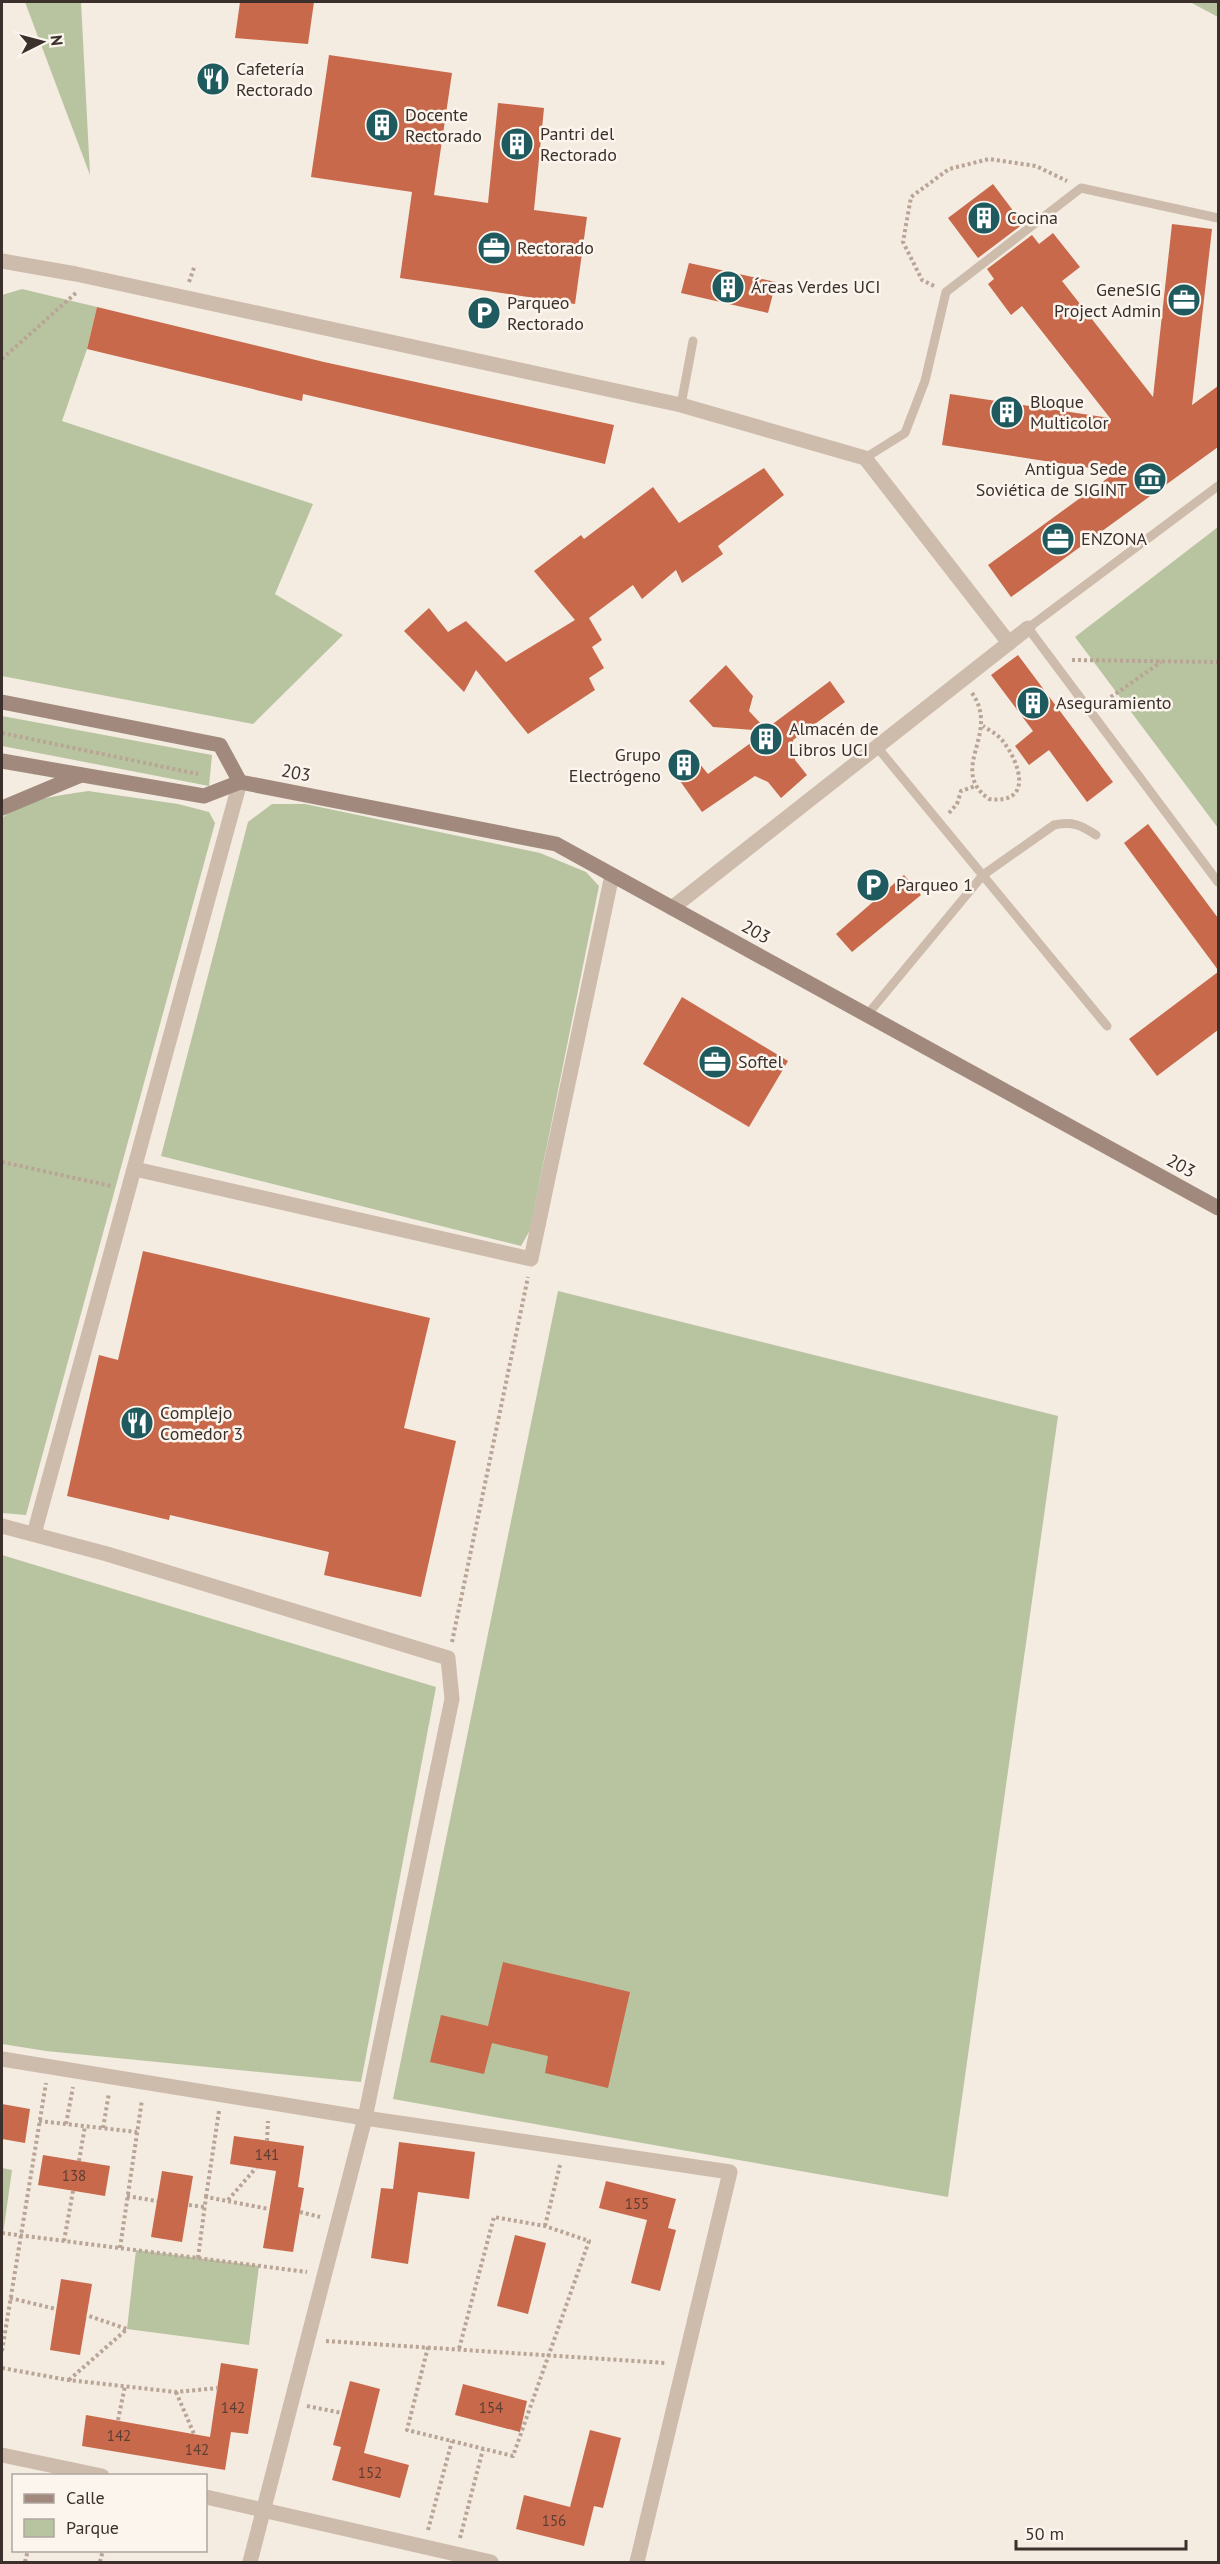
<svg xmlns="http://www.w3.org/2000/svg" width="1220" height="2564" viewBox="0 0 1220 2564" font-family="'PT Sans',sans-serif">
<style>
.green{fill:#b8c4a0}
.building{fill:#c8694b}
.lines{fill:none;stroke-linecap:round;stroke-linejoin:round}
.path{stroke:#b9a596;stroke-width:4;stroke-dasharray:3 3;stroke-linecap:butt}
.lane{stroke:#cdbbac;stroke-width:9}
.street{stroke:#cdbbac;stroke-width:15}
.secondary{stroke:#a18a7d;stroke-width:15}
.labels{text-anchor:middle;stroke-width:5;stroke-linejoin:round;paint-order:stroke}
.number-label{font-size:15px;fill:#5e3e33}
.poi-label{font-size:18px;fill:#3b302b;stroke:#fbf5ee;text-anchor:start}
.street-label{font-size:18px;fill:#3b302b;stroke:#fbf5ee}
</style>
<rect width="100%" height="100%" fill="#f4ebe1"/>
<g class="green">
<path d="M25,2H81L90,175Z"/>
<path d="M1190,2H1218V17Z"/>
<path d="M22,289L97,307L87,349L62,421L313,504L275,594L343,635L253,724L2,676V295Z"/>
<path d="M1218,527V828L1075,637Z"/>
<path d="M2,716L212,755L209,786L2,746Z"/>
<path d="M88,791L178,804L209,812L215,823L26,1515L2,1513V818C27,798 57,796 88,791Z"/>
<path d="M272,804H305L540,853L586,872L599,886L530,1230L521,1246L161,1156L248,822Z"/>
<path d="M558,1291L1058,1416L948,2197L393,2099Z"/>
<path d="M2,1555L436,1687L361,2082L46,2051L2,2044Z"/>
<path d="M2,2168L12,2170L3,2234L2,2233Z"/>
<path d="M136,2250L259,2266L249,2345L127,2329Z"/>
</g>
<g class="building">
<path d="M240,2H314L308,44L235,38Z"/>
<path d="M329,55L452,73L434,195L488,203L498,103L544,108L534,210L587,217L575,304L400,278L412,192L311,177Z"/>
<path d="M993,184L1023,224L978,258L948,218Z"/>
<path d="M1172,224L1212,229L1192,405L1218,386V447L1011,597L988,565L1116,472L942,445L950,394L1110,418L1022,306L1011,315L988,284L994,279L987,269L1032,235L1039,244L1053,233L1080,267L1062,281L1153,397Z"/>
<path d="M689,263L776,282L768,313L681,293Z"/>
<path d="M97,307L324,362L614,425L605,464L303,394L302,401L87,349Z"/>
<path d="M764,468L784,495L718,546L723,554L682,583L676,570L642,599L633,585L589,618L602,640L592,647L604,668L589,678L595,690L528,734L476,670L464,692L404,631L429,608L448,632L466,621L506,662L575,620L534,571L581,535L584,539L653,487L679,523Z"/>
<path d="M1018,655L1113,782L1087,802L1049,750L1029,765L1015,746L1033,731L991,675Z"/>
<path d="M726,665L753,696L749,711L766,729L830,681L845,702L793,740L795,760L807,775L781,798L768,782L755,776L702,812L668,764L687,748L708,774L767,731L713,727L689,701Z"/>
<path d="M1148,824L1218,918V970L1124,843Z"/>
<path d="M904,875L921,895L852,952L836,934Z"/>
<path d="M1218,972V1030L1157,1076L1129,1039Z"/>
<path d="M682,997L788,1061L749,1127L643,1064Z"/>
<path d="M143,1251L430,1318L404,1428L456,1441L421,1597L324,1575L329,1552L170,1515L169,1520L67,1496L99,1355L118,1360Z"/>
<path d="M503,1962L630,1992L608,2088L545,2073L548,2056L492,2043L484,2074L430,2062L441,2015L488,2026Z"/>
<path d="M2,2104L30,2109L25,2143L2,2139Z"/>
<path d="M234,2136L304,2146L298,2187L304,2188L293,2252L263,2248L276,2171L230,2164Z"/>
<path d="M399,2142L475,2152L469,2199L418,2192L408,2264L371,2258L381,2188L393,2189Z"/>
<path d="M43,2155L110,2166L105,2196L38,2185Z"/>
<path d="M162,2171L193,2176L182,2242L151,2237Z"/>
<path d="M606,2181L676,2199L668,2228L676,2230L660,2291L631,2283L647,2220L599,2208Z"/>
<path d="M515,2235L546,2243L528,2314L497,2306Z"/>
<path d="M61,2279L92,2284L80,2355L50,2350Z"/>
<path d="M221,2363L258,2369L248,2434L231,2432L225,2470L82,2446L86,2415L210,2437Z"/>
<path d="M350,2381L380,2389L364,2453L409,2465L400,2498L332,2480L341,2447L333,2445Z"/>
<path d="M463,2384L527,2401L520,2432L455,2415Z"/>
<path d="M590,2430L621,2438L603,2508L594,2506L584,2546L516,2529L524,2495L570,2507Z"/>
</g>
<g class="lines">
<g class="path">
<path d="M189,282L195,265"/>
<path d="M934,286L922,280L903,242L911,197L949,169L989,159L1036,166L1067,181"/>
<path d="M2,359L77,292"/>
<path d="M1072,660L1218,662"/>
<path d="M972,693C1001,734 947,769 989,799C1034,805 1020,762 1002,740C997,734 989,730 983,726"/>
<path d="M1101,704L1161,662"/>
<path d="M2,733L198,774"/>
<path d="M949,813L957,804L961,791L975,786"/>
<path d="M2,1162L111,1186"/>
<path d="M452,1642L528,1277"/>
<path d="M39,2121L137,2132"/>
<path d="M66,2124L73,2087"/>
<path d="M103,2128L109,2093"/>
<path d="M267,2141L268,2121"/>
<path d="M79,2161L85,2126"/>
<path d="M127,2196L157,2201"/>
<path d="M206,2197L219,2111"/>
<path d="M228,2200L256,2168"/>
<path d="M189,2205L205,2207"/>
<path d="M300,2212L320,2217"/>
<path d="M545,2226L560,2165"/>
<path d="M2,2233L307,2272"/>
<path d="M64,2241L73,2191"/>
<path d="M120,2248L142,2100"/>
<path d="M198,2258L206,2197L269,2209"/>
<path d="M10,2298L56,2309"/>
<path d="M326,2341L666,2363"/>
<path d="M428,2347L407,2430L513,2456L589,2241L545,2226L494,2217L459,2349"/>
<path d="M2,2351L46,2083"/>
<path d="M2,2368L68,2380L176,2392L218,2388"/>
<path d="M69,2380L127,2329L86,2315"/>
<path d="M176,2392L194,2434"/>
<path d="M307,2406L342,2413"/>
<path d="M118,2420L125,2386"/>
<path d="M428,2530L452,2441"/>
<path d="M460,2538L483,2449"/>
<path d="M25,2562L28,2550"/>
<path d="M100,2562L103,2550"/>
</g>
<g class="lane">
<path d="M681,405L693,341"/>
<path d="M865,458L905,433L925,381L946,292L1081,188L1218,218"/>
<path d="M1218,486L1028,628L1218,882"/>
<path d="M877,747L1107,1026"/>
<path d="M867,1015L983,875L1054,825C1072,821 1081,825 1096,835"/>
</g>
<g class="street">
<path d="M2,261L76,274L681,405L865,458L1009,643"/>
<path d="M672,908L1028,628"/>
<path d="M135,1169L531,1259L612,875"/>
<path d="M2,1526L107,1554L448,1658L452,1699L365,2118L250,2562"/>
<path d="M34,1534L240,782"/>
<path d="M2,2059L365,2118L730,2172L637,2562"/>
<path d="M2,2455L102,2476"/>
<path d="M206,2497L491,2562"/>
</g>
<g class="secondary">
<path d="M2,702L220,745L240,782L204,796L2,761"/>
<path d="M240,782L556,844L1218,1208"/>
<path d="M2,808L81,775"/>
</g>
</g>
<defs>
<g id="restaurant-disc" transform="scale(1.725)"><circle r="9.5" fill="#1f5a5e" stroke="#fbf5ee"/><path d="M-5-6h1v4h1v-4h1v4h1v-4h1v5L-1.5 .5V6h-2V.5L-5-1ZM5-6V6H3V1.5H1.5Q1.5-4 5-6Z" fill="#fff"/></g>
<g id="building-disc" transform="scale(1.725)"><circle r="9.5" fill="#1f5a5e" stroke="#fbf5ee"/><path d="M-4-6H4V6H1V3H-1V6H-4ZM-2.5-4.3h1.7v1.8h-1.7ZM.8-4.3h1.7v1.8H.8ZM-2.5-1h1.7V.8h-1.7ZM.8-1h1.7V.8H.8Z" fill="#fff"/></g>
<g id="office-disc" transform="scale(1.725)"><circle r="9.5" fill="#1f5a5e" stroke="#fbf5ee"/><path d="M-6-3h4V-5.5h4V-3h4V5H-6ZM-1-4.5V-3h2v-1.5ZM-6 0V1H6V0Z" fill="#fff"/></g>
<g id="parking-disc" transform="scale(1.725)"><circle r="9.5" fill="#1f5a5e" stroke="#fbf5ee"/><path d="M-3.5-5.5H1a3.5 3.5 0 0 1 0 7H-1V5.5H-3.5ZM-1-3.4V-.6H.8a1.4 1.4 0 0 0 0-2.8Z" fill="#fff"/></g>
<g id="museum-disc" transform="scale(1.725)"><circle r="9.5" fill="#1f5a5e" stroke="#fbf5ee"/><path d="M0-6L6-3V-2H-6V-3ZM-5-1h2V3h-2ZM-1-1h2V3h-2ZM3-1h2V3H3ZM-6 4H6V6H-6Z" fill="#fff"/></g>
</defs>
<g fill-rule="evenodd">
<use href="#restaurant-disc" x="213" y="79"/>
<use href="#building-disc" x="382" y="125"/>
<use href="#building-disc" x="517" y="144"/>
<use href="#building-disc" x="984" y="218"/>
<use href="#office-disc" x="494" y="248"/>
<use href="#building-disc" x="728" y="287"/>
<use href="#office-disc" x="1184" y="300"/>
<use href="#parking-disc" x="484" y="313"/>
<use href="#building-disc" x="1007" y="412"/>
<use href="#museum-disc" x="1150" y="479"/>
<use href="#office-disc" x="1058" y="539"/>
<use href="#building-disc" x="1033" y="703"/>
<use href="#building-disc" x="766" y="739"/>
<use href="#building-disc" x="684" y="765"/>
<use href="#parking-disc" x="873" y="885"/>
<use href="#office-disc" x="715" y="1062"/>
<use href="#restaurant-disc" x="137" y="1423"/>
</g>
<g class="labels">
<g class="number-label">
<text x="267" y="2160">141</text>
<text x="74" y="2181">138</text>
<text x="637" y="2209">155</text>
<text x="233" y="2413">142</text>
<text x="491" y="2413">154</text>
<text x="119" y="2441">142</text>
<text x="197" y="2455">142</text>
<text x="370" y="2478">152</text>
<text x="554" y="2526">156</text>
</g>
<g class="poi-label">
<text x="236" y="75">Cafetería<tspan x="236" dy="21">Rectorado</tspan></text>
<text x="405" y="121">Docente<tspan x="405" dy="21">Rectorado</tspan></text>
<text x="540" y="140">Pantri del<tspan x="540" dy="21">Rectorado</tspan></text>
<text x="1007" y="224">Cocina</text>
<text x="517" y="254">Rectorado</text>
<text x="751" y="293">Áreas Verdes UCI</text>
<text x="1161" y="296" text-anchor="end">GeneSIG<tspan x="1161" dy="21">Project Admin</tspan></text>
<text x="507" y="309">Parqueo<tspan x="507" dy="21">Rectorado</tspan></text>
<text x="1030" y="408">Bloque<tspan x="1030" dy="21">Multicolor</tspan></text>
<text x="1127" y="475" text-anchor="end">Antigua Sede<tspan x="1127" dy="21">Soviética de SIGINT</tspan></text>
<text x="1081" y="545">ENZONA</text>
<text x="1056" y="709">Aseguramiento</text>
<text x="789" y="735">Almacén de<tspan x="789" dy="21">Libros UCI</tspan></text>
<text x="661" y="761" text-anchor="end">Grupo<tspan x="661" dy="21">Electrógeno</tspan></text>
<text x="896" y="891">Parqueo 1</text>
<text x="738" y="1068">Softel</text>
<text x="160" y="1419">Complejo<tspan x="160" dy="21">Comedor 3</tspan></text>
</g>
<g class="street-label">
<text transform="translate(296 773) rotate(11)" y="6">203</text>
<text transform="translate(756 932) rotate(29)" y="6">203</text>
<text transform="translate(1181 1166) rotate(29)" y="6">203</text>
</g>
</g>
<rect width="1220" height="2564" fill="none" stroke="#3b302b" stroke-width="6"/>
<rect x="12" y="2474" width="195" height="78" fill="#fbf5ee" stroke="#aea6a0" stroke-width="1.5"/>
<rect x="24" y="2494" width="30" height="9" fill="#a18a7d" stroke="#aea6a0" stroke-width="1.5"/>
<text x="66" y="2504" font-size="18" fill="#3b302b">Calle</text>
<rect x="24" y="2519" width="30" height="18" fill="#b8c4a0" stroke="#aea6a0" stroke-width="1.5"/>
<text x="66" y="2534" font-size="18" fill="#3b302b">Parque</text>
<g transform="translate(42 42) rotate(84)" stroke="#fbf5ee" stroke-width="4.5" paint-order="stroke">
<path d="M0-4.5L10 22L0 15L-10 22Z" fill="#3b302b"/>
<text y="-9" font-size="16" font-weight="bold" text-anchor="middle" fill="#3b302b">N</text>
</g>
<path d="M1016 2540v9h170v-9" fill="none" stroke="#3b302b" stroke-width="3"/>
<text x="1025" y="2540" font-size="18" fill="#3b302b" stroke="#fbf5ee" stroke-width="4.5" paint-order="stroke">50 m</text>
</svg>
